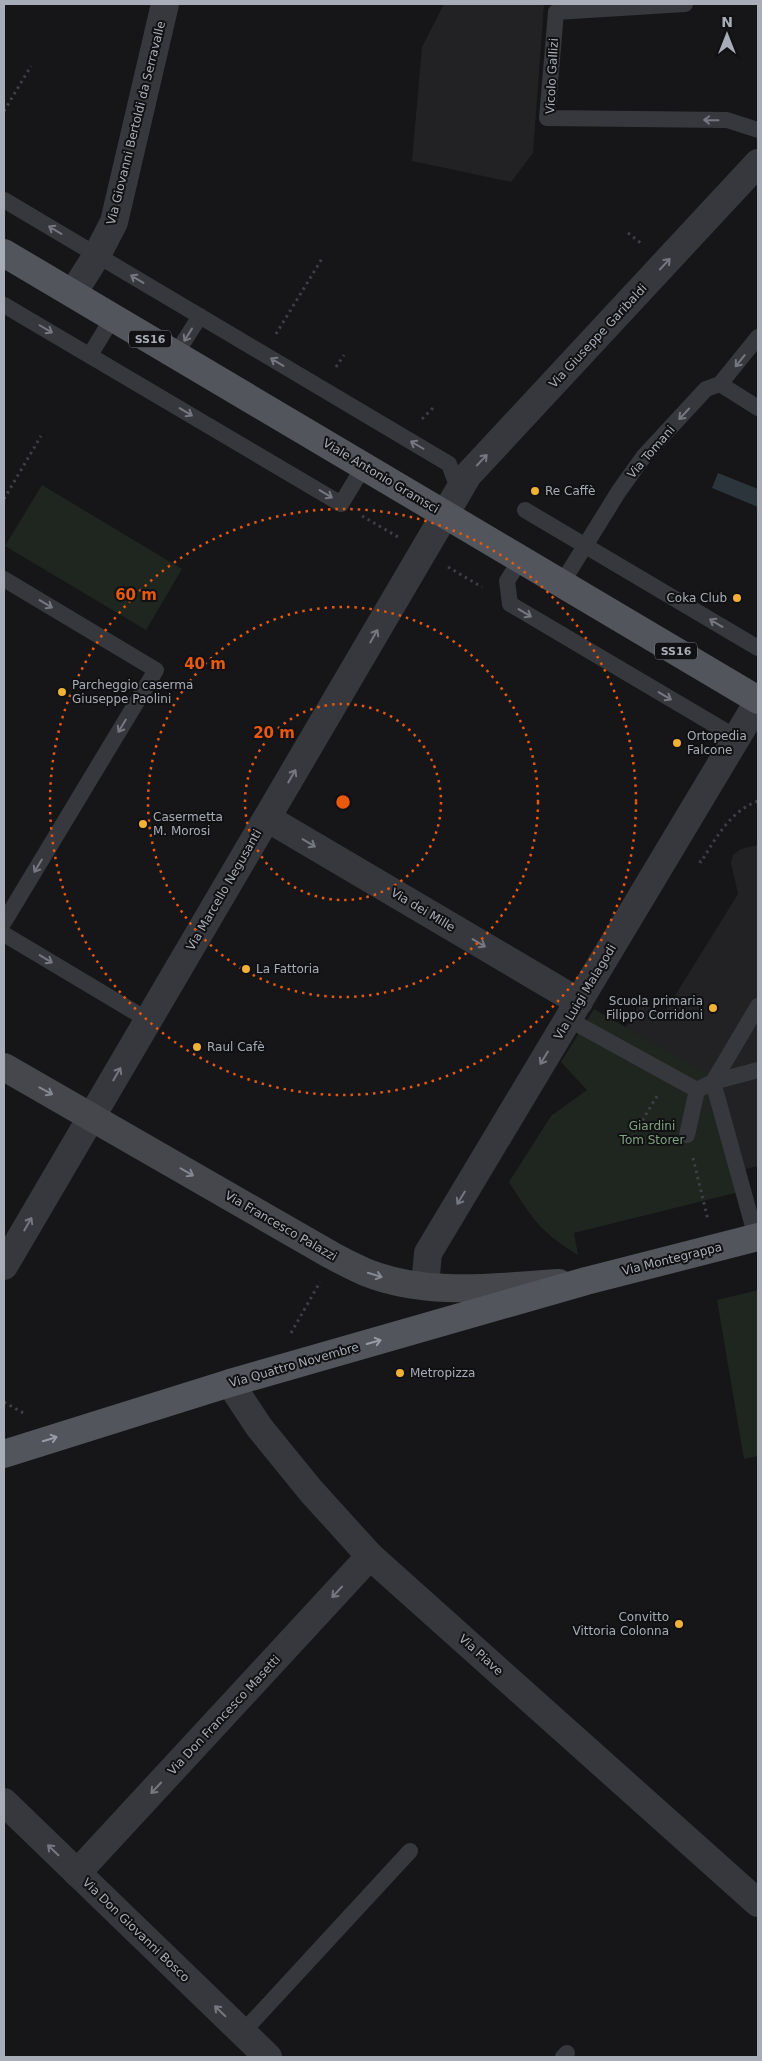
<svg xmlns="http://www.w3.org/2000/svg" width="762" height="2061" viewBox="0 0 762 2061" font-family="'DejaVu Sans',sans-serif">
<style>
.built{fill:#222225}
.green{fill:#1e261f}
.water{fill:#2c353c}
.lines{fill:none;stroke-linecap:round;stroke-linejoin:round}
.path{stroke:#3d3f44;stroke-width:3;stroke-dasharray:2.5 4;stroke-linecap:butt}
.lane{stroke:#37383d;stroke-width:16}
.street{stroke:#37383d;stroke-width:28}
.secondary{stroke:#45474d;stroke-width:28}
.primary{stroke:#53555c;stroke-width:28}
.oneway{stroke:#757881}
.oneway2{stroke:#858993}
.oneway3{stroke:#979ba6}
.ring{fill:none;stroke:#e8590c;stroke-width:2.5;stroke-dasharray:2.5 5}
.poi-dot{fill:#f2b134;stroke:#111113;stroke-width:2}
.labels{text-anchor:middle;stroke-width:4;stroke-linejoin:round;paint-order:stroke}
.shield{fill:#111113;stroke:#7b7e86;stroke-width:1}
.shield-label{font-size:11px;font-weight:bold;fill:#a8adb8}
.street-label{font-size:12px;fill:#a8adb8;stroke:#111113}
.poi-label{font-size:12px;fill:#a8adb8;stroke:#111113;text-anchor:start}
.park-label{font-size:12px;fill:#7fa381;stroke:#111113}
.centre{fill:#e8590c;stroke:#111113;stroke-width:2.5}
.ring-label{font-size:15px;text-anchor:middle;font-weight:bold;fill:#e8590c;stroke:#111113;stroke-width:4;stroke-linejoin:round;paint-order:stroke}
</style>
<rect width="100%" height="100%" fill="#161618"/>
<g class="built">
<path d="M444,4H544L533,153L511,182L412,161L422,47Z"/>
<path d="M758,845V1166L742,1170L626,1027L641,1002L663,1015L738,894L731,863L733,855L741,849Z"/>
</g>
<g class="green">
<path d="M42,485L182,569L146,630L5,546Z"/>
<path d="M594,1009L721,1082L747,1190L574,1233L578,1255C540,1232 532,1218 509,1182L551,1116L587,1090L561,1062Z"/>
<path d="M758,1290V1456L744,1459L717,1300Z"/>
</g>
<path class="water" d="M718,473L758,489V507L712,488Z"/>
<g class="lines">
<g class="path">
<path d="M4,111L31,66"/>
<path d="M628,233L642,244"/>
<path d="M276,334L323,257"/>
<path d="M336,367L344,355"/>
<path d="M422,419L434,407"/>
<path d="M4,499L41,436"/>
<path d="M362,516L398,537"/>
<path d="M448,567L482,587"/>
<path d="M699,861L701,862C716,838 730,811 758,801"/>
<path d="M657,1096L633,1136L645,1144L664,1140"/>
<path d="M693,1158L708,1220"/>
<path d="M291,1333L320,1282"/>
<path d="M4,1402L25,1414"/>
</g>
<g class="lane">
<path d="M685,4L556,12L547,118L727,120L758,130"/>
<path d="M4,200L449,464L459,491"/>
<path d="M4,305L341,504L364,466"/>
<path d="M176,354L200,316"/>
<path d="M90,355L113,317"/>
<path d="M720,384L758,408"/>
<path d="M525,510L758,648"/>
<path d="M521,559L507,581L510,604L737,738"/>
<path d="M4,579L156,670L4,922"/>
<path d="M562,583L619,491L644,456L706,389L720,384L758,337"/>
<path d="M4,934L148,1020"/>
<path d="M568,1019L697,1090L713,1082L758,1070"/>
<path d="M687,1135L697,1090"/>
<path d="M756,1237L713,1082L758,1006"/>
<path d="M242,2033L410,1851"/>
<path d="M563,2057L567,2053"/>
</g>
<g class="street">
<path d="M73,293L97,255L114,222L165,4"/>
<path d="M267,818L579,1002"/>
<path d="M4,1266L468,475L758,163"/>
<path d="M425,1286L428,1253L758,702"/>
<path d="M230,1383L259,1427L311,1491L370,1556L758,1903"/>
<path d="M4,1802L268,2057"/>
<path d="M77,1873L370,1556"/>
</g>
<path class="secondary" d="M4,1067L331,1255C342,1261 354,1267 365,1272C427,1297 495,1287 559,1283"/>
<g class="primary">
<path d="M4,253L758,700"/>
<path d="M4,1454L230,1383L586,1281L758,1237"/>
</g>
</g>
<defs><path id="oneway-shaft" d="M-6 0H5M1.5-3L5.5 0L1.5 3" fill="none" stroke-width="1.6" stroke-linecap="round" stroke-linejoin="round" transform="scale(1.25)"/></defs>
<g class="oneway">
<use href="#oneway-shaft" transform="translate(711 120) rotate(-179)"/>
<use href="#oneway-shaft" transform="translate(55 230) rotate(-149)"/>
<use href="#oneway-shaft" transform="translate(665 264) rotate(-47)"/>
<use href="#oneway-shaft" transform="translate(137 279) rotate(-149)"/>
<use href="#oneway-shaft" transform="translate(46 329) rotate(30)"/>
<use href="#oneway-shaft" transform="translate(188 335) rotate(122)"/>
<use href="#oneway-shaft" transform="translate(740 361) rotate(129)"/>
<use href="#oneway-shaft" transform="translate(277 362) rotate(-149)"/>
<use href="#oneway-shaft" transform="translate(186 412) rotate(31)"/>
<use href="#oneway-shaft" transform="translate(684 414) rotate(133)"/>
<use href="#oneway-shaft" transform="translate(417 445) rotate(-150)"/>
<use href="#oneway-shaft" transform="translate(482 460) rotate(-47)"/>
<use href="#oneway-shaft" transform="translate(326 494) rotate(31)"/>
<use href="#oneway-shaft" transform="translate(46 604) rotate(31)"/>
<use href="#oneway-shaft" transform="translate(525 613) rotate(31)"/>
<use href="#oneway-shaft" transform="translate(716 623) rotate(-149)"/>
<use href="#oneway-shaft" transform="translate(374 636) rotate(-60)"/>
<use href="#oneway-shaft" transform="translate(665 696) rotate(31)"/>
<use href="#oneway-shaft" transform="translate(122 726) rotate(121)"/>
<use href="#oneway-shaft" transform="translate(292 776) rotate(-60)"/>
<use href="#oneway-shaft" transform="translate(309 843) rotate(31)"/>
<use href="#oneway-shaft" transform="translate(38 866) rotate(121)"/>
<use href="#oneway-shaft" transform="translate(479 943) rotate(31)"/>
<use href="#oneway-shaft" transform="translate(46 959) rotate(31)"/>
<use href="#oneway-shaft" transform="translate(544 1058) rotate(121)"/>
<use href="#oneway-shaft" transform="translate(117 1074) rotate(-60)"/>
<use href="#oneway-shaft" transform="translate(461 1198) rotate(121)"/>
<use href="#oneway-shaft" transform="translate(28 1224) rotate(-60)"/>
<use href="#oneway-shaft" transform="translate(337 1592) rotate(133)"/>
<use href="#oneway-shaft" transform="translate(156 1788) rotate(133)"/>
<use href="#oneway-shaft" transform="translate(53 1850) rotate(-136)"/>
<use href="#oneway-shaft" transform="translate(220 2011) rotate(-136)"/>
</g>
<g class="oneway2">
<use href="#oneway-shaft" transform="translate(46 1091) rotate(28)"/>
<use href="#oneway-shaft" transform="translate(187 1172) rotate(30)"/>
<use href="#oneway-shaft" transform="translate(375 1275) rotate(17)"/>
</g>
<g class="oneway3">
<use href="#oneway-shaft" transform="translate(374 1342) rotate(-16)"/>
<use href="#oneway-shaft" transform="translate(50 1439) rotate(-17)"/>
</g>
<g class="ring">
<circle cx="343" cy="802" r="98"/>
<circle cx="343" cy="802" r="195"/>
<circle cx="343" cy="802" r="293"/>
</g>
<g class="poi-dot">
<circle cx="535" cy="491" r="5"/>
<circle cx="737" cy="598" r="5"/>
<circle cx="62" cy="692" r="5"/>
<circle cx="677" cy="743" r="5"/>
<circle cx="143" cy="824" r="5"/>
<circle cx="246" cy="969" r="5"/>
<circle cx="713" cy="1008" r="5"/>
<circle cx="197" cy="1047" r="5"/>
<circle cx="400" cy="1373" r="5"/>
<circle cx="679" cy="1624" r="5"/>
</g>
<g class="labels">
<g class="shield">
<rect x="129" y="330.5" width="42" height="17" rx="4"/>
<rect x="655" y="642.5" width="42" height="17" rx="4"/>
</g>
<g class="shield-label">
<text x="150" y="343">SS16</text>
<text x="676" y="655">SS16</text>
</g>
<g class="street-label">
<text transform="translate(552 76) rotate(-87)" y="4">Vicolo Gallizi</text>
<text transform="translate(136 123) rotate(-76)" y="4">Via Giovanni Bertoldi da Serravalle</text>
<text transform="translate(598 336) rotate(-47)" y="4">Via Giuseppe Garibaldi</text>
<text transform="translate(651 452) rotate(-49)" y="4">Via Tomani</text>
<text transform="translate(381 476) rotate(31)" y="4">Viale Antonio Gramsci</text>
<text transform="translate(224 890) rotate(-60)" y="4">Via Marcello Negusanti</text>
<text transform="translate(423 910) rotate(31)" y="4">Via dei Mille</text>
<text transform="translate(585 992) rotate(-59)" y="4">Via Luigi Malagodi</text>
<text transform="translate(281 1226) rotate(30)" y="4">Via Francesco Palazzi</text>
<text transform="translate(672 1259) rotate(-14)" y="4">Via Montegrappa</text>
<text transform="translate(294 1365) rotate(-16)" y="4">Via Quattro Novembre</text>
<text transform="translate(481 1655) rotate(42)" y="4">Via Piave</text>
<text transform="translate(224 1715) rotate(-47)" y="4">Via Don Francesco Masetti</text>
<text transform="translate(136 1930) rotate(44)" y="4">Via Don Giovanni Bosco</text>
</g>
<g class="poi-label">
<text x="545" y="495">Re Caffè</text>
<text x="727" y="602" text-anchor="end">Coka Club</text>
<text x="72" y="689">Parcheggio caserma<tspan x="72" dy="14">Giuseppe Paolini</tspan></text>
<text x="687" y="740">Ortopedia<tspan x="687" dy="14">Falcone</tspan></text>
<text x="153" y="821">Casermetta<tspan x="153" dy="14">M. Morosi</tspan></text>
<text x="256" y="973">La Fattoria</text>
<text x="703" y="1005" text-anchor="end">Scuola primaria<tspan x="703" dy="14">Filippo Corridoni</tspan></text>
<text x="207" y="1051">Raul Cafè</text>
<text x="410" y="1377">Metropizza</text>
<text x="669" y="1621" text-anchor="end">Convitto<tspan x="669" dy="14">Vittoria Colonna</tspan></text>
</g>
<g class="park-label">
<text x="652" y="1130">Giardini<tspan x="652" dy="14">Tom Storer</tspan></text>
</g>
</g>
<circle cx="343" cy="802" r="8" class="centre"/>
<g class="ring-label">
<text x="136" y="600">60 m</text>
<text x="205" y="669">40 m</text>
<text x="274" y="738">20 m</text>
</g>
<rect width="762" height="2061" fill="none" stroke="#a8adb8" stroke-width="10"/>
<g transform="translate(727 35)" stroke="#111113" stroke-width="4" paint-order="stroke">
<path d="M0-4L9 19L0 12L-9 19Z" fill="#a8adb8"/>
<text y="-8" font-size="14" font-weight="bold" text-anchor="middle" fill="#a8adb8">N</text>
</g>
</svg>
